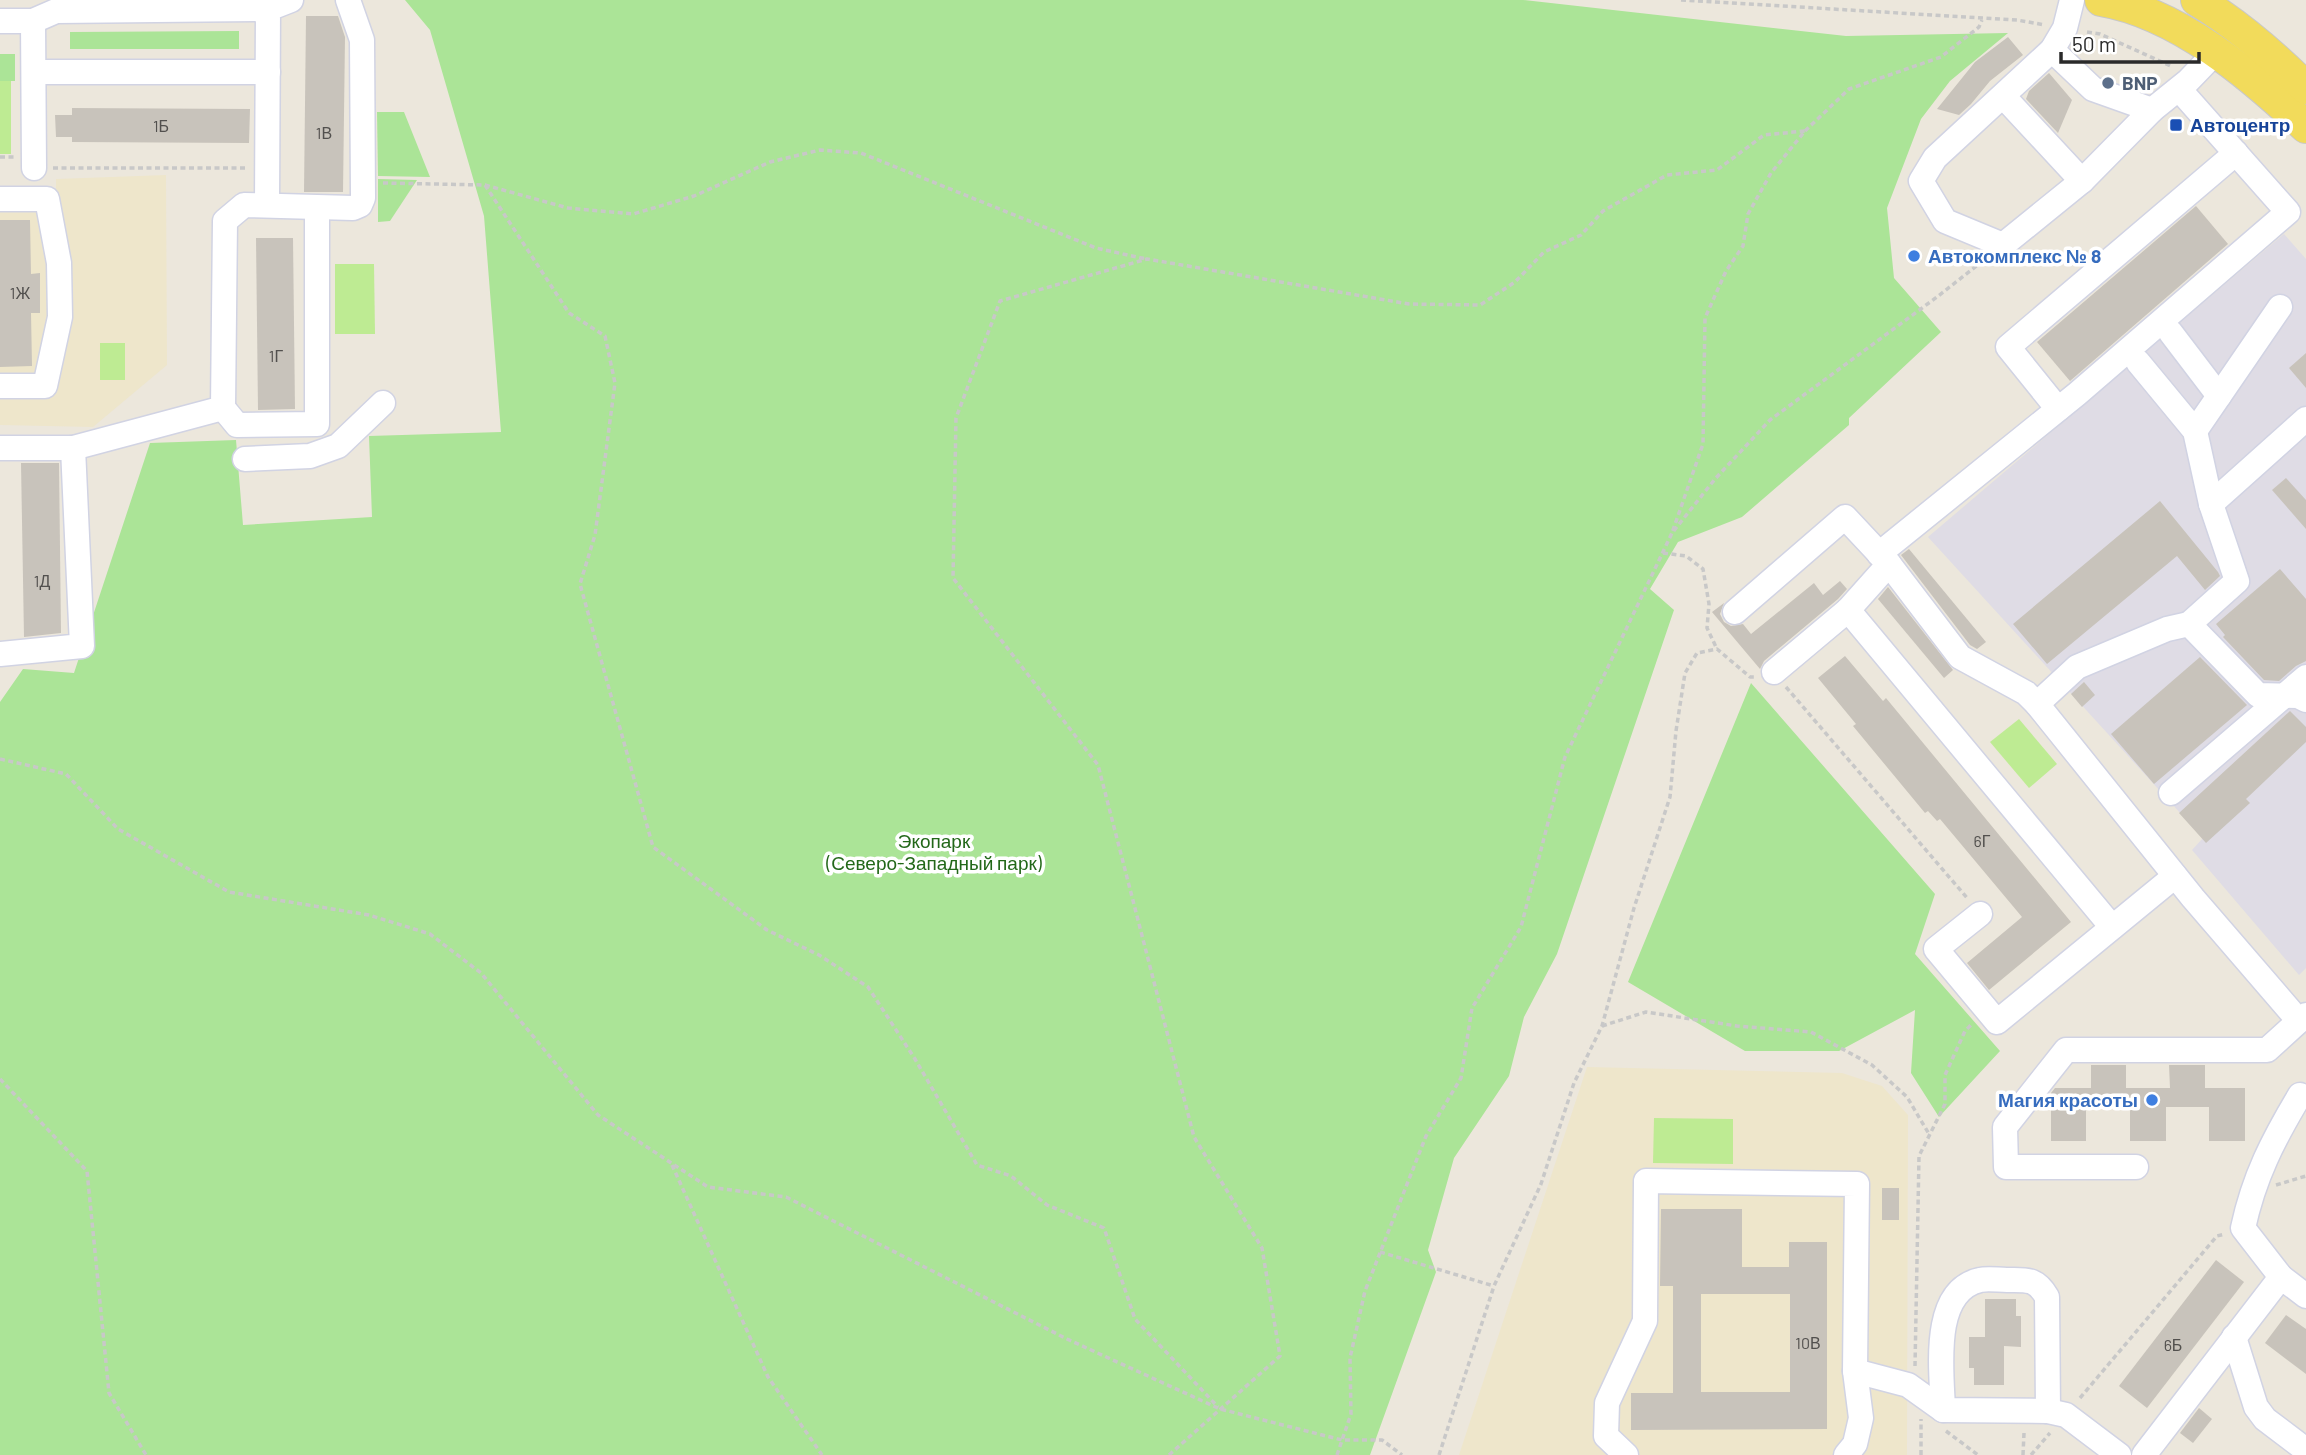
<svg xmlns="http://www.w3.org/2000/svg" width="2306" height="1455" viewBox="0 0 2306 1455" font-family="Barlow,sans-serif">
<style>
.industrial{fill:#dfdce5}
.education{fill:#eee6cb}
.green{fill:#abe497}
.pitch{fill:#beeb93}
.building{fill:#c8c3bb;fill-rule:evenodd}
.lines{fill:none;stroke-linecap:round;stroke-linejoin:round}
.minor-casing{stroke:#d1d3e3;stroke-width:27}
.major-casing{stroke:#c8c8c8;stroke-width:34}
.path{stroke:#c8c8c8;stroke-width:3.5;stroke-dasharray:5 3.5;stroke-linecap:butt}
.minor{stroke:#fff;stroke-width:24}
.major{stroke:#f2db5b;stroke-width:32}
.service-dot{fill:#5c6f8a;stroke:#fff;stroke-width:2.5}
.transit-dot{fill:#1a4fb4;stroke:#fff;stroke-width:2.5}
.shop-dot{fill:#3f7fe0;stroke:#fff;stroke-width:2.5}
.labels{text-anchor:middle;stroke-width:7;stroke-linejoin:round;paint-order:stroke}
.number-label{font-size:16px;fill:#52504e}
.service-label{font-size:19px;font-weight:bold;fill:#4e5e75;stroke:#fff;text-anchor:start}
.transit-label{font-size:19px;font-weight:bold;fill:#164399;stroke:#fff;text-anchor:start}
.shop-label{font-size:19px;font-weight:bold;fill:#366cbe;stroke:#fff;text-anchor:start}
.park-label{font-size:19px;fill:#236819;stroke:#fff}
</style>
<rect width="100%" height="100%" fill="#ece7dc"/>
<path class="industrial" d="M2284,234L2306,259V968L2299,975L2192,850L2203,838L1928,537Z"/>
<g class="education">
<path d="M166,175L167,365L93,427L0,425V194H56V179Z"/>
<path d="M1587,1067L1842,1073L1882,1086L1908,1115L1907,1455H1459Z"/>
</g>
<g class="green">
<path d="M405,0H1523L1846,36L2008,33L1950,81L1921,119L1887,208L1894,278L1941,332L1849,418V425L1742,517L1678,542L1650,589L1674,610L1557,954L1524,1017L1509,1076L1454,1158L1428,1250L1436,1272L1370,1455H0V702L23,669L74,673L150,443L236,440L243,525L372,517L369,436L501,432L484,216L430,30Z"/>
<path d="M239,31V49H70V32Z"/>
<rect x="0" y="54" width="15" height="27"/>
<path d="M377,112H404L430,177L378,176Z"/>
<path d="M378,179L417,180L390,221L378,222Z"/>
<path d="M1751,683L1935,894L1915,954L2000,1051L1939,1117L1911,1073L1915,1010L1839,1051H1745L1628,982Z"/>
</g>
<g class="pitch">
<rect x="0" y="81" width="11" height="73"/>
<path d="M335,264H374L375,334H335Z"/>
<rect x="100" y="343" width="25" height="37"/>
<path d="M2019,719L2057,764L2029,788L1990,742Z"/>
<path d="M1654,1118L1733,1119V1164L1653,1163Z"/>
</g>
<g class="building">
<path d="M306,16H338L345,37L343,192H304Z"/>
<path d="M2008,37L2023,55L1990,81L1971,104L1959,115L1937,109L1975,62Z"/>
<path d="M2049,73L2072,100L2058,133L2026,99L2029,91Z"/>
<path d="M72,108L250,109L249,143L72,142V137H56L55,115H72Z"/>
<path d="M2196,206L2228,244L2070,381L2037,342Z"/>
<path d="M0,220H30L31,274L40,273V313H31L32,366L0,367Z"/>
<path d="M256,238H293L295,409L258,410Z"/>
<path d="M2306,353V388L2289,368Z"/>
<path d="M21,463H59L61,633L24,637Z"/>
<path d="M2286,478L2306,500V529L2272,490Z"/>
<path d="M2160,501L2218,572L2220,576L2205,590L2177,556L2047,664L2013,624Z"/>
<path d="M1909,549L1986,642L1977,649L1970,645L1901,555Z"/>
<path d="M2280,569L2306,599V661L2296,666L2279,681L2264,680L2223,637L2225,635L2216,624Z"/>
<path d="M1840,581L1847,589L1838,599L1764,661L1760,669L1712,612L1724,603L1720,614L1724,622L1731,626L1743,624L1751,634L1814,583L1823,595Z"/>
<path d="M1888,587L1953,670L1944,678L1878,599Z"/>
<path d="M1845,656L1883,701L1886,698L2071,922L1989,990L1967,963L2022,917L1940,819L1937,821L1928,811L1925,813L1853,726L1856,724L1818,678Z"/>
<path d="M2200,657L2247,705L2154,784L2111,734Z"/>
<path d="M2084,682L2095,695L2082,707L2071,694Z"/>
<path d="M2290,711L2306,727V742L2246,799L2250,803L2206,843L2179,813Z"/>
<path d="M2091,1065H2126V1088H2170L2169,1065H2205V1088H2245V1141H2209V1107H2166V1141H2130V1107H2086V1141H2051V1093L2055,1088H2091Z"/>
<rect x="1882" y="1188" width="17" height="32"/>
<path d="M1661,1209H1742V1267H1789V1242H1827V1429L1631,1430V1393H1673V1286H1660ZM1701,1294H1790V1392H1701Z"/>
<path d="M2216,1260L2244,1282L2147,1408L2119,1386Z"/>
<path d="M1985,1299H2016V1316H2021V1347L2004,1346V1385H1974V1368H1969V1337H1985Z"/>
<path d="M2286,1315L2306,1329V1374L2265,1343Z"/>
<path d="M2199,1408L2212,1419L2193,1443L2180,1433Z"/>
</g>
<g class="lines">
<g class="minor-casing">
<g id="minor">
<path d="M2072,0L2065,28L2052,50L1935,158L1921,181L1945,221L2003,245L2082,181L2152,110L2188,81L2215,53"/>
<path d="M0,21H33L56,11L268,9"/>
<path d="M33,21L34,168"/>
<path d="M2052,50L2093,89L2152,110"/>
<path d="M34,72H268"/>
<path d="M2004,97L2082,181"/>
<path d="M0,199H47L59,263L60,317L45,386H0"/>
<path d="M267,205L268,9L291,0"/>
<path d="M2171,333L2219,396"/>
<path d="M2138,362L2195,431L2211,504L2237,581L2189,624"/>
<path d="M223,408L237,425L317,424V208"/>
<path d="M2058,409L2008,347L2236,153"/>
<path d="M2195,431L2280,307"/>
<path d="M0,448H73L223,408L225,221L244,205L353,208L360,205L363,198L362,40L348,0"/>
<path d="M245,459L310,456L338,446L383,403"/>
<path d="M2211,504L2306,419"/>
<path d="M1879,554L2077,394L2288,212L2179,89"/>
<path d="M1848,610L1889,564"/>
<path d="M1735,612L1845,517L1889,564L1960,657L2026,693L2037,704L2193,898L2299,1021L2306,1015"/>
<path d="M0,654L82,646L73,448"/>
<path d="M1774,672L1848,610L2112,927"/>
<path d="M2037,704L2077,667L2167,629L2189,624L2258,695L2298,696L2306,700"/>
<path d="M2171,793L2306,677"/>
<path d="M1980,914L1936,949L1997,1022L2175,876"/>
<path d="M2136,1167H2006L2005,1127L2066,1050H2267L2299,1021"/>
<path d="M2281,1277L2243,1228C2254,1177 2273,1140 2300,1095"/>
<path d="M2234,1337L2256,1407L2265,1419L2306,1450"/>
<path d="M1855,1371L1908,1385L1943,1410L2048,1411L2066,1415L2119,1455"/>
<path d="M1943,1410C1942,1373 1930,1291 1980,1280C1988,1278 1998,1280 2007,1280C2027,1280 2036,1278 2047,1297L2048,1411"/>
<path d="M1626,1455L1606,1436L1607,1403L1645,1321L1646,1181L1857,1184L1855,1371L1861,1418L1855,1444L1846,1455"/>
<path d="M2144,1455L2281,1277L2306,1296"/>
</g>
</g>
<g class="major-casing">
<g id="major">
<path d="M2101,0C2178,13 2251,75 2306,127"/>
<path d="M2197,0C2237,24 2273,55 2306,88"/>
</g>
</g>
<g class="path">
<path d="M1681,0L2017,20L2045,25"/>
<path d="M2087,32L2100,34L2173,67"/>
<path d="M1805,131L1849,89L1941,57L1979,27L1982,20"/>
<path d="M0,157H15"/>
<path d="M53,168H248"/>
<path d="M383,183L485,185L568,208L633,214L694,196L770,162L820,150L861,153L1096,248L1146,259"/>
<path d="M485,185L569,313L605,336L615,383L595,535L580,584L653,847L767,930L819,955L868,987L915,1059L977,1165L1011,1176L1047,1205L1104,1228L1135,1319L1218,1407"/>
<path d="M1663,553L1686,556L1703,569L1709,604L1707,628L1717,649"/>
<path d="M1786,687L1968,899"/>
<path d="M0,759L66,774L118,829L229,892L369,915L430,934L481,973L598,1115L708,1187L786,1197L1067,1339L1220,1409L1342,1440H1382L1402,1455"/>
<path d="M1602,1026L1646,1012L1737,1026L1811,1032L1872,1065L1907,1097L1929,1134"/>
<path d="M0,1079L87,1171L109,1393L146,1455"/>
<path d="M672,1165L768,1377L822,1455"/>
<path d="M2276,1185L2306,1176"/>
<path d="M1380,1252L1494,1286"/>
<path d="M1915,1366L1919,1156L1945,1104V1075L1965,1031L1973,1023"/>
<path d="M2080,1398L2217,1236L2225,1234"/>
<path d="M1946,1431L1978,1455"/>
<path d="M1169,1455L1280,1356L1262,1248L1194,1137L1098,765L953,578L956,418L1000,301L1147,259L1409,304L1480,305L1515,282L1544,252L1581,235L1603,211L1667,175L1717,170L1764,135L1805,131L1771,173L1748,214L1743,246L1726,271L1705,318L1703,444L1672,533"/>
<path d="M1337,1455L1351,1414L1350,1358L1365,1291L1426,1136L1461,1078L1472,1008L1521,927L1565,757L1672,533L1715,479L1770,420L1937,297L1984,260"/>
<path d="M1439,1455L1494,1286L1541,1184L1574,1083L1602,1026L1634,908L1670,797L1676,731L1685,673L1697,653L1717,649L1750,677H1754"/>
<path d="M1921,1455V1419"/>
<path d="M2023,1455L2024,1433"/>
<path d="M2031,1455L2050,1433"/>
</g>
<use href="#minor" class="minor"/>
<use href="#major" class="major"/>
</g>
<circle class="service-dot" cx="2108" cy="83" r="7"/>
<rect class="transit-dot" x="2169" y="118" width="14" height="14" rx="3.5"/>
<g class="shop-dot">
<circle cx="1914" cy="256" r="7"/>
<circle cx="2152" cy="1100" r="7"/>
</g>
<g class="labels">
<g class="number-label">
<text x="161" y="132">1Б</text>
<text x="324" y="139">1В</text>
<text x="20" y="299">1Ж</text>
<text x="276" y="362">1Г</text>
<text x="42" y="587">1Д</text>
<text x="1982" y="847">6Г</text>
<text x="1808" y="1349">10В</text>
<text x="2173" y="1351">6Б</text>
</g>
<g class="service-label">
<text x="2122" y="90">BNP</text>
</g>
<g class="transit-label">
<text x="2190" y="132">Автоцентр</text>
</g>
<g class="shop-label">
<text x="1928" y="263">Автокомплекс № 8</text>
<text x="2138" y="1107" text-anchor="end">Магия красоты</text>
</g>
<g class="park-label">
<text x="934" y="848">Экопарк<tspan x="934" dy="22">(Северо-Западный парк)</tspan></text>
</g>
</g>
<path d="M2061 52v10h138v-10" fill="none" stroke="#2a2a2a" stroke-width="3.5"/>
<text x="2072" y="52" font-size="21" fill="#2a2a2a" stroke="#ffffff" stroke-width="5" paint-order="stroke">50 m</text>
</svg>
